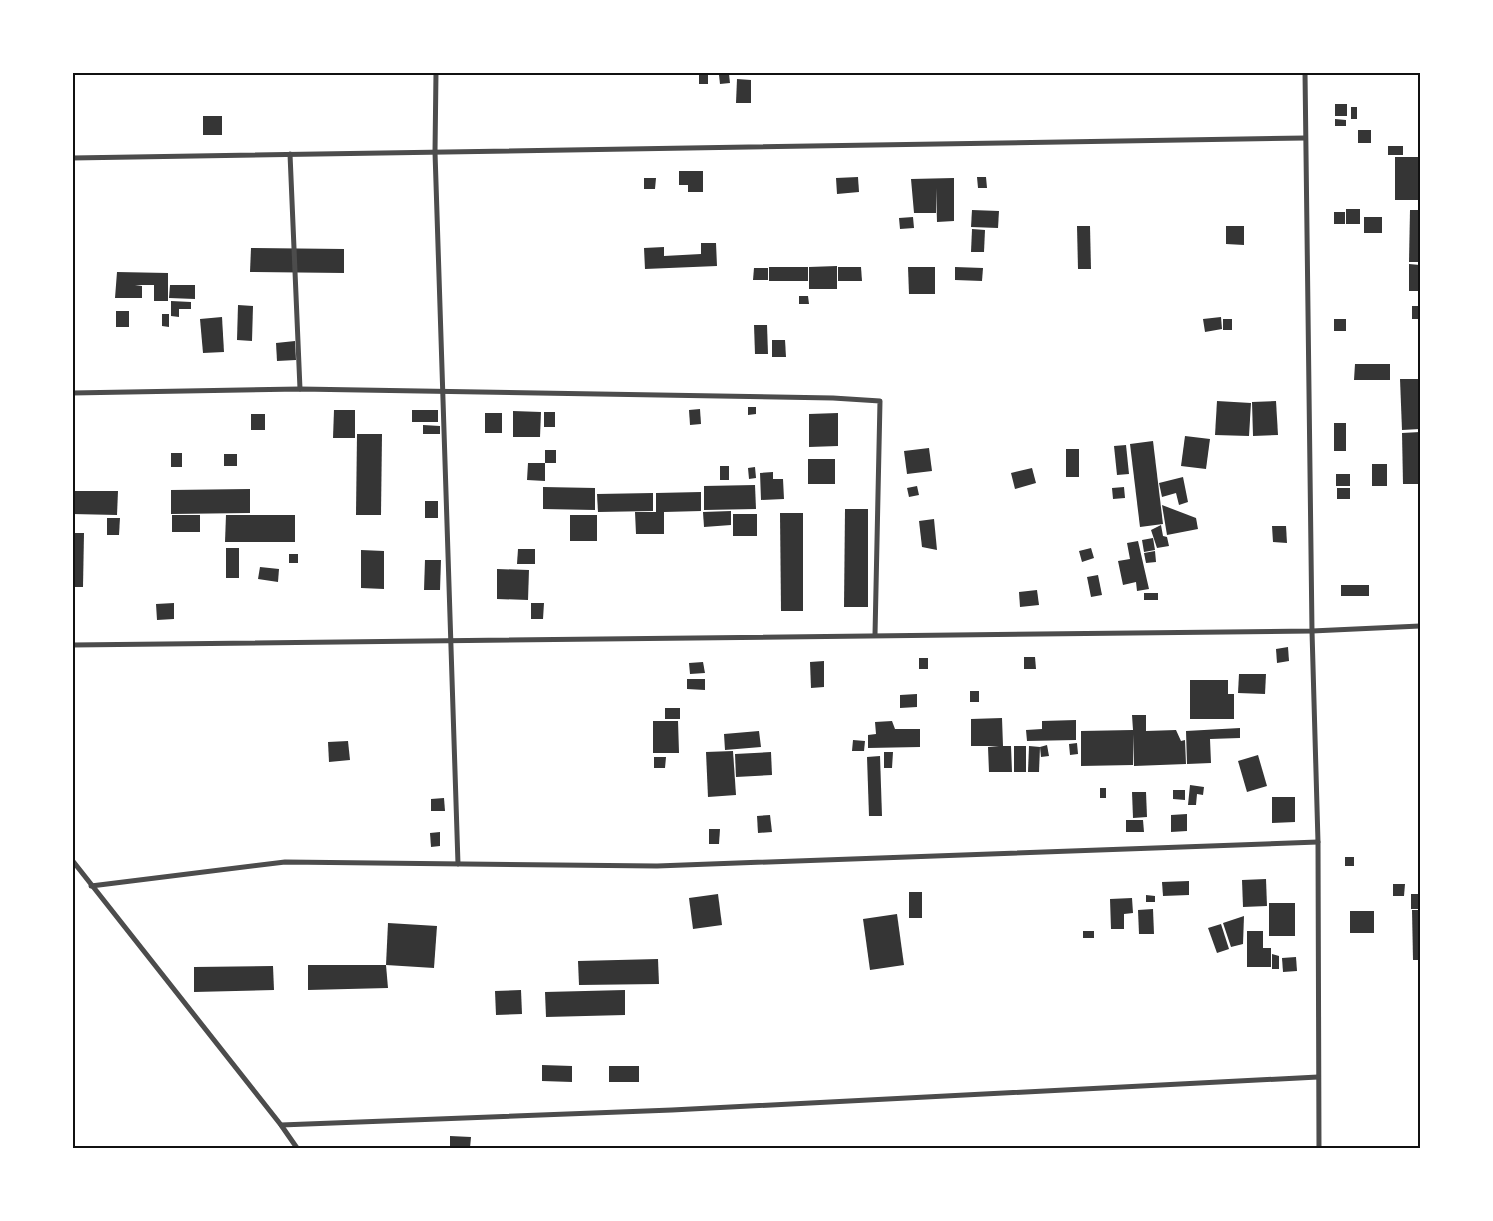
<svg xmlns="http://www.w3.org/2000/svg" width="1493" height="1221" viewBox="0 0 1493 1221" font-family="'Space Grotesk',sans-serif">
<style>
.building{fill:#353535}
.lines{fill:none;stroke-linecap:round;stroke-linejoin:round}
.minor{stroke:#4c4c4c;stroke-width:5}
.neatline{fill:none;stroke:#111;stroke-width:2}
</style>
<rect width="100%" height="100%" fill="#fff"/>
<g class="building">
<rect x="699" y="73" width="9" height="11"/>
<path d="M729,74L730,83L720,84L719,75Z"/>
<path d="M737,79L751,80V103H736Z"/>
<rect x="1335" y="104" width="12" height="12"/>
<rect x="1351" y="107" width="6" height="12"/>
<rect x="203" y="116" width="19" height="19"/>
<path d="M1335,119L1346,120V126H1335Z"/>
<rect x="1358" y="130" width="13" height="13"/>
<rect x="1388" y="146" width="15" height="9"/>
<rect x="1395" y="157" width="25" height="43"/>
<path d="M679,171H703V192H688V185H679Z"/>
<path d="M858,177L859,192L837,194L836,178Z"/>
<path d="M977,177H986L987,188H978Z"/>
<path d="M644,178H656L655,189H644Z"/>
<path d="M954,178V221L937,222L936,188V213H914L911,179Z"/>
<rect x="1346" y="209" width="14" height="15"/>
<path d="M972,210L999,211L998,228L971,227Z"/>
<path d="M1410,210H1420V262H1409Z"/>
<rect x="1334" y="212" width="11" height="12"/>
<path d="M913,217L914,228L900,229L899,218Z"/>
<rect x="1364" y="217" width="18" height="16"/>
<path d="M1077,226H1090L1091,269H1078Z"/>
<path d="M1226,226H1244V245L1226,244Z"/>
<path d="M972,229L985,230L984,252H971Z"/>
<path d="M701,243H716L717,266L645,269L644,248L664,247V256L701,254Z"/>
<path d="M251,248L344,249V273L250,272Z"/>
<path d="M1409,264L1420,265V291H1409Z"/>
<path d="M837,266V289H809V267Z"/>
<rect x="769" y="267" width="39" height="14"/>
<path d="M838,267H861L862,281H838Z"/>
<path d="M908,267H935V294H909Z"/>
<path d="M955,267L983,268L982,281L955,280Z"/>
<path d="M754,268H768V280H753Z"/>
<path d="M117,272L168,273V301H154V285H135L142,286V298H115Z"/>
<path d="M170,285H195V299L169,298Z"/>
<path d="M799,296H808L809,304H799Z"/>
<path d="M171,301L191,302V309H179V317L171,316Z"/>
<path d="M238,305L253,306L252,341L237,340Z"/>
<rect x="1412" y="306" width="8" height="13"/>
<rect x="116" y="311" width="13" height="16"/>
<path d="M162,314H169V327L162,326Z"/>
<path d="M222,317L224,352L203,353L200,319Z"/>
<path d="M1221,317L1222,329L1205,332L1203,319Z"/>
<rect x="1223" y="319" width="9" height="11"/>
<rect x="1334" y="319" width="12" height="12"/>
<path d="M754,325H767L768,354H755Z"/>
<path d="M772,340H785L786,357H772Z"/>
<path d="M295,341L296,360L277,361L276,343Z"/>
<path d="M1355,364H1390V380H1354Z"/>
<path d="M1400,379H1420V429L1402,430Z"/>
<path d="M1217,401L1251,403L1249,436L1215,435Z"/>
<path d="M1276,401L1278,435L1253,436L1252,402Z"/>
<path d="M748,407H756V414L748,415Z"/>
<path d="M700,409L701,424L690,425L689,410Z"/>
<path d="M334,410H355V438H333Z"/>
<rect x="412" y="410" width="26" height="12"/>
<path d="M513,411L541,412L540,437H513Z"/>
<rect x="544" y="412" width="11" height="15"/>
<rect x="485" y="413" width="17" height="20"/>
<path d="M838,413V446L809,447V414Z"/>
<rect x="251" y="414" width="14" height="16"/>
<rect x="1334" y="423" width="12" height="28"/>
<path d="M423,425L440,426V434H423Z"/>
<path d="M1420,432V484H1403L1402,433Z"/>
<path d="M357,434H382L381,515H356Z"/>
<path d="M1185,436L1210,439L1206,469L1181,466Z"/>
<path d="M1153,441L1163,524L1140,527L1130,444Z"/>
<path d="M1126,445L1129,474L1117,475L1114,446Z"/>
<path d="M929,448L932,471L907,474L904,451Z"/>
<rect x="1066" y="449" width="13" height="28"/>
<path d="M545,450H556V463H545V481L527,480L528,463H545Z"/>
<rect x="171" y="453" width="11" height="14"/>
<rect x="224" y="454" width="13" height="12"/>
<rect x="808" y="459" width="27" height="25"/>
<rect x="1372" y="464" width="15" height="22"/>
<rect x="720" y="466" width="9" height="14"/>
<path d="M755,467L756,478L749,479L748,468Z"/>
<path d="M1032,468L1036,483L1015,489L1011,473Z"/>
<path d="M773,472V479H783L784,499L761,500L760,473Z"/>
<rect x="1336" y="474" width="14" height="12"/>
<path d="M1183,477L1188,502L1179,505L1176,493L1162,497L1159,483Z"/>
<path d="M755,485L756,509L704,510V486Z"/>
<path d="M917,486L919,495L909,497L907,488Z"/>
<path d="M543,487L595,488V510L543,509Z"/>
<path d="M1124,487L1125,498L1113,499L1112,488Z"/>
<rect x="1337" y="488" width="13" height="11"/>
<path d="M250,489V513L171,514V490Z"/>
<path d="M72,491H118L117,515L72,514Z"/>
<path d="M701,492V511L664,512V534H636L635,512H656V493Z"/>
<path d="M653,493V511L598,512L597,494Z"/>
<rect x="425" y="501" width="13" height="17"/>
<path d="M1162,505L1196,518L1198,529L1167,535Z"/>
<path d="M845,509H868V607H844Z"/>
<path d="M731,511V525L704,527L703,512Z"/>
<path d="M780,513H803V611H781Z"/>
<rect x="733" y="514" width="24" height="22"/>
<rect x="172" y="515" width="28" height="17"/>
<path d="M226,515H295V542H225Z"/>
<rect x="570" y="515" width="27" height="26"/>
<path d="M107,518H120L119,535H107Z"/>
<path d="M934,519L937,550L922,547L919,521Z"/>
<path d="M1161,525L1163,536L1167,537L1169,546L1157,548L1151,530Z"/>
<path d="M1272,526H1286L1287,543L1273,542Z"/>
<path d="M72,533H84L83,587H72Z"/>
<path d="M1153,538L1155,550L1144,552L1142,540Z"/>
<path d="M1138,541L1149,589L1137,591L1136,582L1123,585L1118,561L1130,559L1127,543Z"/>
<rect x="226" y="548" width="13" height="30"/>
<path d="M1091,548L1094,558L1082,562L1079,551Z"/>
<path d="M518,549H535V564H517Z"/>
<path d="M361,550L384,551V589L361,588Z"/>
<path d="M1155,551L1156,562L1146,563L1144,553Z"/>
<rect x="289" y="554" width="9" height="9"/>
<path d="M425,560H441L440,590H424Z"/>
<path d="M260,567L279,569L278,582L258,579Z"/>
<path d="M497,569L529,570L528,600L497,599Z"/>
<path d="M1098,575L1102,595L1091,597L1087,577Z"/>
<rect x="1341" y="585" width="28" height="11"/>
<path d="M1037,590L1039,605L1020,607L1019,592Z"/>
<rect x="1144" y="593" width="14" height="7"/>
<path d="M174,603V619L157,620L156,604Z"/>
<path d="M531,603H544L543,619H531Z"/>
<path d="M1288,647L1289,661L1277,663L1276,649Z"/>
<path d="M1024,657H1035L1036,669H1024Z"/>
<rect x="919" y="658" width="9" height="11"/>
<path d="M824,661V687L811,688L810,662Z"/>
<path d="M703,662L705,673L690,674L689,663Z"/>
<path d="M1239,674H1266L1265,694L1238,693Z"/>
<path d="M687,679H705V690L687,689Z"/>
<path d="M1190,680H1228V694H1234V719H1190Z"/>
<rect x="970" y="691" width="9" height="11"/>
<path d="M917,694V707L900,708V695Z"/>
<rect x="665" y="708" width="15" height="11"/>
<path d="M1132,715H1146V731L1176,730L1181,741L1185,740L1186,764L1134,766L1133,734V765L1081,766V731L1133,730Z"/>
<path d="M1002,718L1003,746H1011L1012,772H989L988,747L999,746H971V719Z"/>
<path d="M1076,720V740L1027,741L1026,730L1042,729V721Z"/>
<path d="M653,721H678L679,753H653Z"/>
<path d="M892,721L895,729H920V747L868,748V735L876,734L875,722Z"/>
<path d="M1240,728V738L1210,739L1211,763L1187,764L1186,731Z"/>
<path d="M759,731L761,747L725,750L724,734Z"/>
<path d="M853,740L865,741L864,751H852Z"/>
<path d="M348,741L350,760L329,762L328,742Z"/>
<path d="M1077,743L1078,754L1070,755L1069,744Z"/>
<path d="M1047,745L1049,756L1041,757L1040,747Z"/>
<rect x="1014" y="746" width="12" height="26"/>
<path d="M1029,746L1040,747L1039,772H1028Z"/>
<path d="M733,751L736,795L708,797L706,752Z"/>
<path d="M771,752L772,775L736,777L735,754Z"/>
<path d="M884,752H893L892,768H884Z"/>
<path d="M1258,755L1267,786L1247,792L1238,761Z"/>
<path d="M880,756L882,816H869L867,757Z"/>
<path d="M654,757H666L665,768H654Z"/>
<path d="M1190,785L1204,787L1203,795L1197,794L1196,805H1188Z"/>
<rect x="1100" y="788" width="6" height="10"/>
<path d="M1173,790H1185V800L1173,799Z"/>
<path d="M1132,792H1146L1147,817L1133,818Z"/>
<path d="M1272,797H1295V822L1272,823Z"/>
<path d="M444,798L445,811H431V799Z"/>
<path d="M1187,814V831L1171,832V815Z"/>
<path d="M770,815L772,832L758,833L757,816Z"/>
<path d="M1126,820H1143L1144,832H1126Z"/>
<path d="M709,829H720L719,844H709Z"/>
<path d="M440,832V846L431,847L430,833Z"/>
<rect x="1345" y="857" width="9" height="9"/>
<path d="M1266,879L1267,906L1243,907L1242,880Z"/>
<path d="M1189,881V895L1163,896L1162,882Z"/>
<path d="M1393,884H1405L1404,896H1393Z"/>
<rect x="909" y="892" width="13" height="26"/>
<path d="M718,894L722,925L693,929L689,898Z"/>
<rect x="1411" y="894" width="9" height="15"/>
<path d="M1146,895L1155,896V902H1146Z"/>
<path d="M1132,898L1133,913L1124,914V929H1111L1110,899Z"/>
<rect x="1269" y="903" width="26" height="33"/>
<path d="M1153,909L1154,934H1139L1138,910Z"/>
<path d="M1412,910H1420V960H1413Z"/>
<rect x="1350" y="911" width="24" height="22"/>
<path d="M897,914L904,965L870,970L863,919Z"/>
<path d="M1244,916L1243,944L1231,947L1223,923Z"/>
<path d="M388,923L437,926L434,968L386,965Z"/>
<path d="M1221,924L1229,949L1217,953L1208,928Z"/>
<rect x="1083" y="931" width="11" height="7"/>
<path d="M1247,931H1263V948H1271V967H1247Z"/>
<path d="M1272,954L1279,956V969H1272Z"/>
<path d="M1296,957L1297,971L1283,972L1282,958Z"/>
<path d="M658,959L659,984L579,985L578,961Z"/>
<path d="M308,965H386L388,988L308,990Z"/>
<path d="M273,966L274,990L194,992V967Z"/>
<path d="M521,990L522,1014L496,1015L495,991Z"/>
<path d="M625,990V1015L546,1017L545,992Z"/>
<path d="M542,1065L572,1066V1082L542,1081Z"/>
<rect x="609" y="1066" width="30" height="16"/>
<path d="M450,1136L471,1137L470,1148H450Z"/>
</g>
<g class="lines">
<g class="minor">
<path d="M436,72L435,152L458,864"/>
<path d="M1305,72L1312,631L1318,842L1319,1148"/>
<path d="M290,154L300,389"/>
<path d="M72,158L1305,138"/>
<path d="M72,393L300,389L833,398L880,401L875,635"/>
<path d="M72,645L1312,631L1420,626"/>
<path d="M72,860L281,1125L297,1148"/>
<path d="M91,886L285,862L657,866L1318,842"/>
<path d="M281,1125L672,1110L1318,1077"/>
</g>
</g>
<rect width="1493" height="1221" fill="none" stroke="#ffffff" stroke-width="148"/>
<rect x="74" y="74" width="1345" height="1073" class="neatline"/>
</svg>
